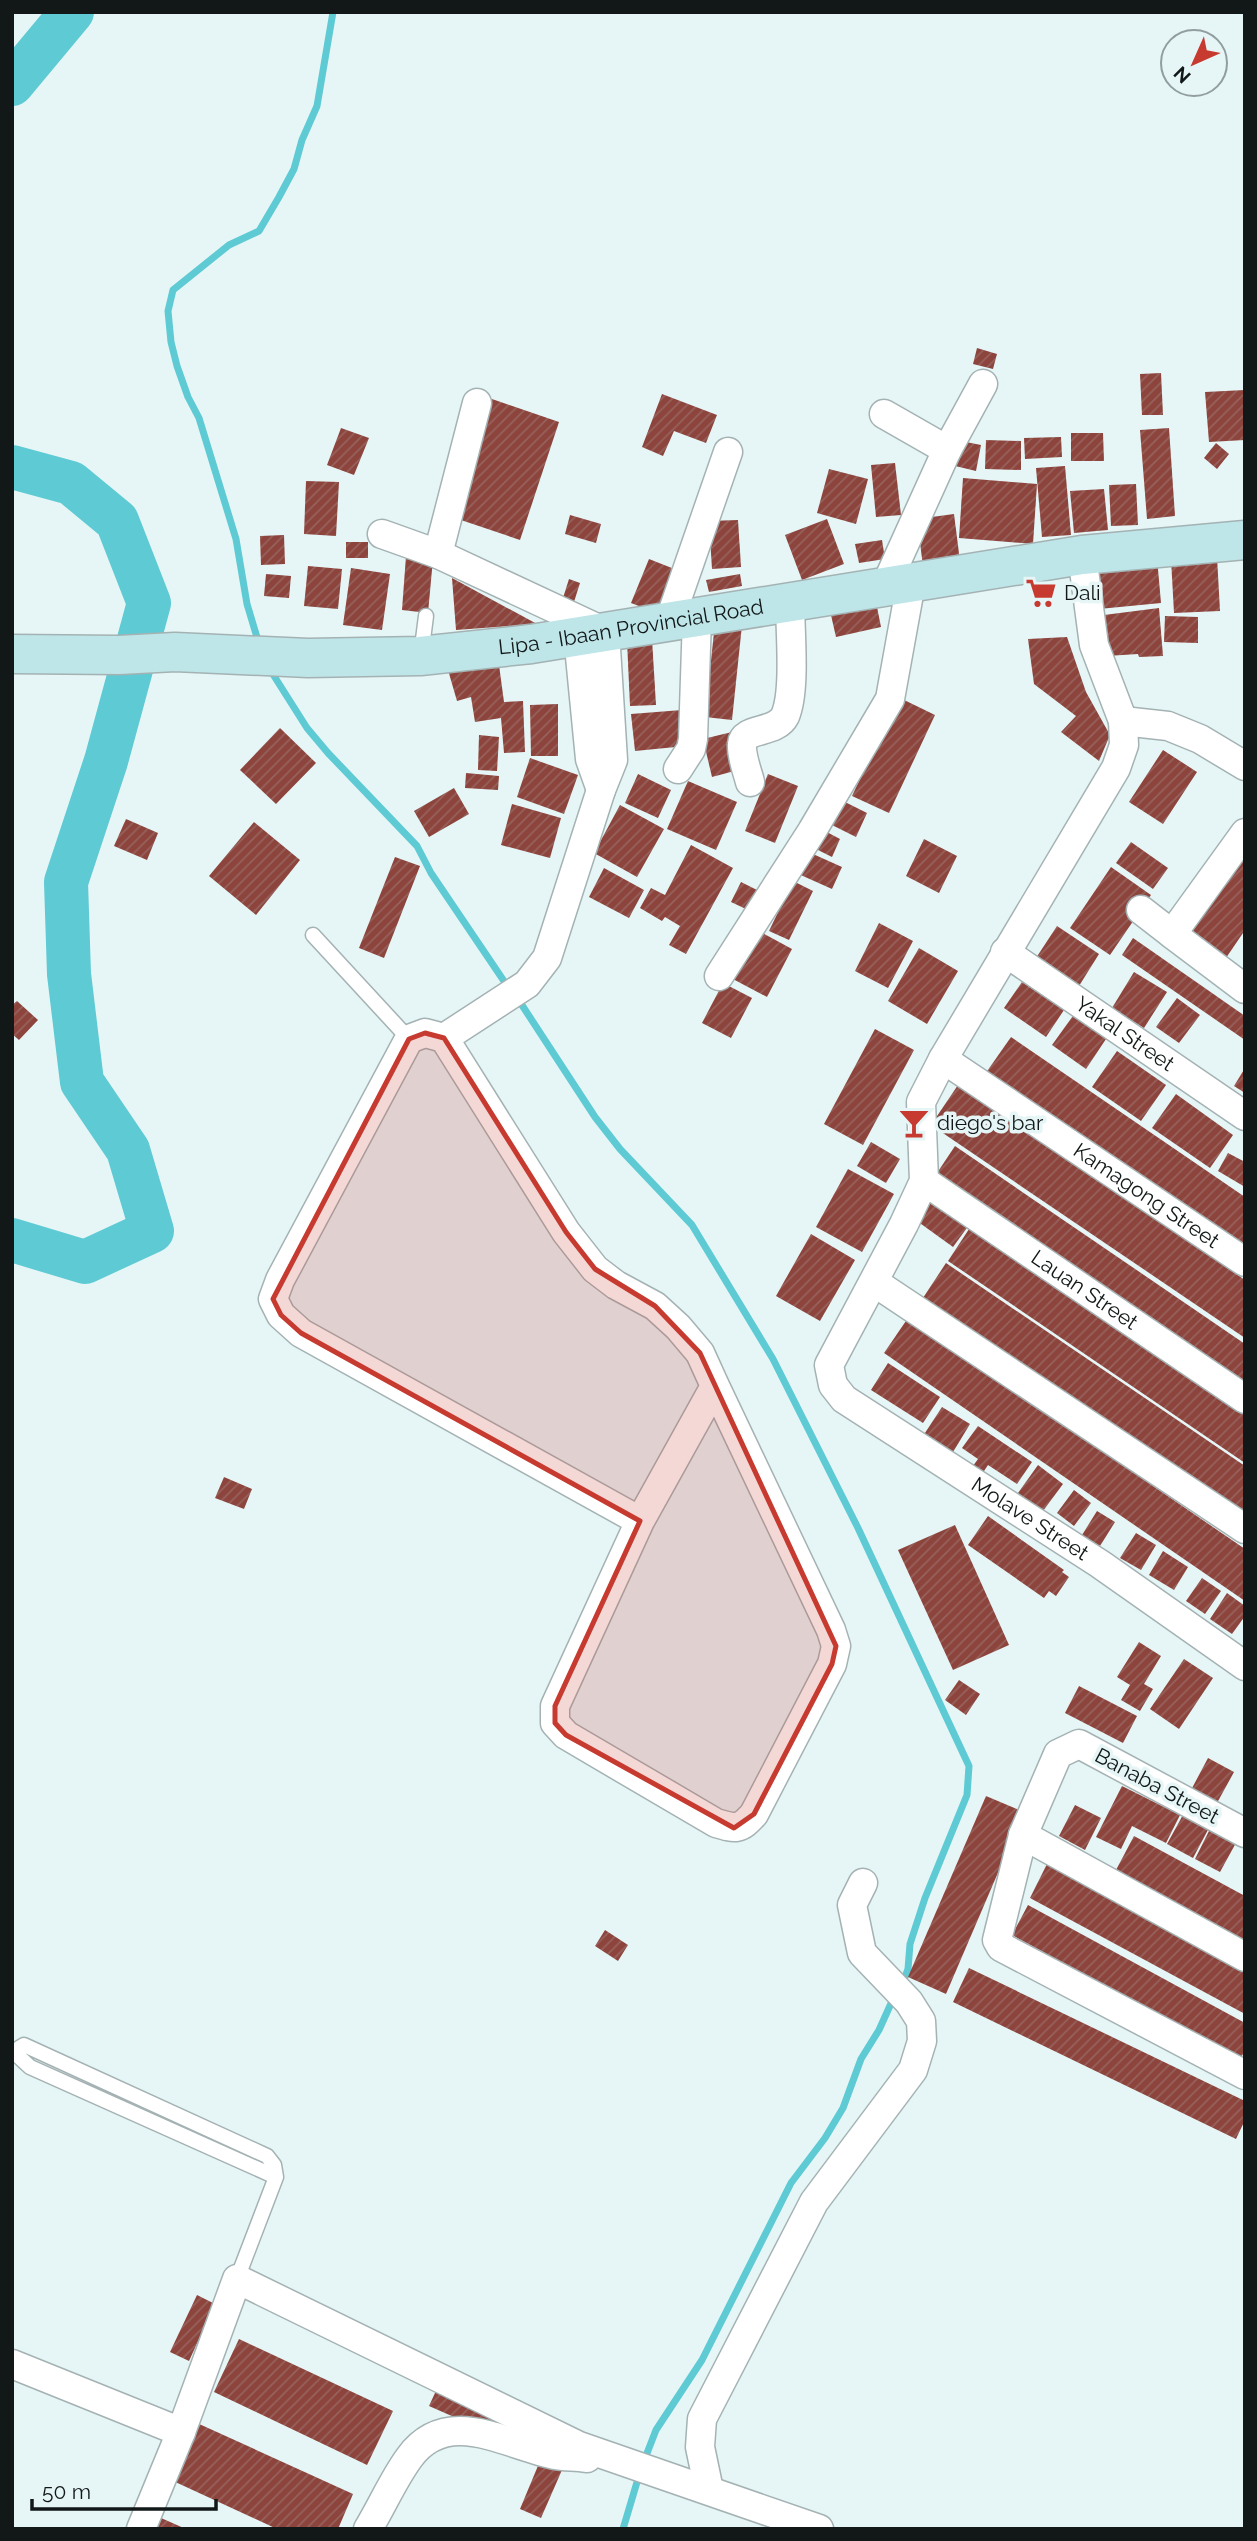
<svg xmlns="http://www.w3.org/2000/svg" width="1257" height="2541" viewBox="0 0 1257 2541" font-family="Raleway,sans-serif">
<style>
.lines{fill:none;stroke-linecap:round;stroke-linejoin:round}
.stream{stroke:#5ecad3;stroke-width:7}
.river{stroke:#5ecad3;stroke-width:44}
.building{fill:url(#building-hatch)}
.service-casing{stroke:#a4b2b3;stroke-width:17}
.minor-casing{stroke:#a4b2b3;stroke-width:31}
.secondary-casing{stroke:#a4b2b3;stroke-width:41}
.service{stroke:#fff;stroke-width:14}
.minor{stroke:#fff;stroke-width:28}
.secondary{stroke:#bee5e8;stroke-width:38}
.marked{fill:#c73a30;fill-opacity:0.2;stroke:#c73a30;stroke-width:5;stroke-linejoin:round}
.labels{text-anchor:middle;stroke-width:7;stroke-linejoin:round;paint-order:stroke}
.poi-label{font-size:21px;fill:#121818;stroke:#e6f6f7;text-anchor:start}
.street-label{font-size:21px;fill:#121818;stroke:#e6f6f7}
</style>
<defs>
<pattern id="building-hatch" width="6" height="6" patternUnits="userSpaceOnUse" patternTransform="scale(1.75)"><rect width="6" height="6" fill="#8c443c"/><path d="M-1 1l2-2M0 6l6-6M5 7l2-2" fill="none" stroke="#97625c"/></pattern>
</defs>
<rect width="100%" height="100%" fill="#e6f6f7"/>
<g class="lines">
<g class="stream">
<path d="M259,644L247,604L236,539L199,418L188,397L177,366L171,342L168,311L173,290L229,245L259,231L279,197L294,169L302,140L317,106L333,12"/>
<path d="M269,668L307,728L328,753L417,846L431,873L508,987"/>
<path d="M518,999L595,1117L620,1149L692,1225L773,1359L858,1528L969,1766L967,1795L925,1898L910,1944L908,1969L902,1985"/>
<path d="M644,2461L656,2430L702,2360L791,2183L825,2138L843,2108L861,2059L879,2030L893,1999"/>
<path d="M623,2529L640,2472"/>
</g>
<g class="river">
<path d="M12,84L72,12"/>
<path d="M12,467L71,483L117,521L149,603L106,761L66,882L69,974L82,1082L128,1150L152,1231L85,1262L12,1240"/>
</g>
</g>
<g class="building">
<path d="M977,348L997,354L993,369L973,364Z"/>
<path d="M1161,373L1163,415H1142L1140,374Z"/>
<path d="M1245,390V440L1209,442L1205,392Z"/>
<path d="M662,394L717,415L706,443L674,431L663,456L642,447Z"/>
<path d="M492,399L559,422L520,540L452,517Z"/>
<path d="M341,428L369,438L354,475L327,465Z"/>
<path d="M1169,428L1175,516L1147,519L1140,430Z"/>
<path d="M1071,433H1103L1104,461H1071Z"/>
<path d="M1061,437L1062,457L1025,459L1024,438Z"/>
<path d="M956,440L981,445L976,471L951,465Z"/>
<path d="M986,440L1021,441V470L985,469Z"/>
<path d="M1216,443L1229,454L1217,469L1204,458Z"/>
<path d="M895,463L901,515L876,517L871,465Z"/>
<path d="M1065,466L1071,535L1042,537L1036,468Z"/>
<path d="M829,469L868,479L856,524L817,513Z"/>
<path d="M963,478L1037,484L1033,544L959,538Z"/>
<path d="M306,481L339,482L336,536L304,534Z"/>
<path d="M1136,484L1138,525L1111,526L1109,485Z"/>
<path d="M1104,489L1108,530L1074,533L1070,491Z"/>
<path d="M954,514L961,569L924,574L917,519Z"/>
<path d="M570,515L601,524L596,543L565,534Z"/>
<path d="M827,519L844,564L802,580L785,535Z"/>
<path d="M738,520L741,567L712,569L709,521Z"/>
<path d="M284,535L285,564L261,565L260,536Z"/>
<path d="M882,540L885,559L859,563L855,544Z"/>
<rect x="346" y="542" width="22" height="16"/>
<path d="M406,556L433,559L428,613L402,610Z"/>
<path d="M1217,557L1220,611L1174,613L1171,559Z"/>
<path d="M1157,558L1161,603L1099,609L1094,565Z"/>
<path d="M649,559L682,572L665,616L631,603Z"/>
<path d="M308,566L342,569L338,609L304,606Z"/>
<path d="M351,568L390,574L382,630L343,625Z"/>
<path d="M266,574L291,576L289,598L264,596Z"/>
<path d="M740,574L742,586L709,592L706,580Z"/>
<path d="M452,578L537,624L456,630Z"/>
<path d="M569,579L580,583L573,605L562,601Z"/>
<path d="M874,592L881,627L836,637L828,602Z"/>
<path d="M1159,608L1163,656L1139,657L1138,654L1107,656L1104,615Z"/>
<path d="M1165,616L1198,617V643L1164,642Z"/>
<path d="M715,623L742,625L732,720L705,717Z"/>
<path d="M1067,637L1086,692L1110,735L1099,761L1061,732L1076,716L1034,684L1028,639Z"/>
<path d="M652,639L656,705L630,706L627,641Z"/>
<path d="M499,665L504,702L523,701L525,752L504,753L501,718L475,722L471,697L457,701L448,670Z"/>
<path d="M898,697L935,715L889,813L852,796Z"/>
<path d="M558,704V756H531L530,705Z"/>
<path d="M682,710L686,746L635,751L631,714Z"/>
<path d="M280,728L316,763L276,804L240,770Z"/>
<path d="M732,732L742,769L712,777L703,739Z"/>
<path d="M479,735L499,737L497,771L478,770Z"/>
<path d="M1163,750L1197,772L1163,824L1129,802Z"/>
<path d="M530,758L578,775L564,814L517,797Z"/>
<path d="M466,773L499,776L498,790L465,788Z"/>
<path d="M638,774L671,790L658,818L625,803Z"/>
<path d="M768,774L798,786L775,843L745,831Z"/>
<path d="M688,781L737,802L716,850L667,829Z"/>
<path d="M454,788L469,814L429,837L414,811Z"/>
<path d="M839,799L867,813L856,837L828,823Z"/>
<path d="M512,804L561,818L550,858L501,845Z"/>
<path d="M620,805L664,829L637,877L594,853Z"/>
<path d="M126,819L158,833L147,860L114,846Z"/>
<path d="M254,822L300,860L256,915L209,876Z"/>
<path d="M821,829L840,839L832,857L812,847Z"/>
<path d="M924,839L957,856L939,893L906,876Z"/>
<path d="M1131,842L1168,868L1153,889L1116,863Z"/>
<path d="M691,845L733,868L686,954L669,945L680,926L665,917L662,921L640,908L651,888L665,895Z"/>
<path d="M804,850L842,867L832,889L794,872Z"/>
<path d="M1245,850V930L1226,958L1189,933Z"/>
<path d="M395,857L420,866L384,958L359,948Z"/>
<path d="M1111,867L1151,895L1110,955L1070,928Z"/>
<path d="M604,868L644,890L629,918L589,897Z"/>
<path d="M793,881L813,891L789,940L769,931Z"/>
<path d="M741,882L757,890L748,910L731,902Z"/>
<path d="M879,923L913,941L888,988L855,971Z"/>
<path d="M1057,926L1099,954L1079,986L1036,958Z"/>
<path d="M757,930L792,949L767,997L731,978Z"/>
<path d="M1133,938L1245,1016V1040L1122,955Z"/>
<path d="M919,948L958,971L927,1024L888,1001Z"/>
<path d="M1134,972L1167,992L1144,1028L1112,1008Z"/>
<path d="M1022,982L1064,1010L1046,1037L1004,1008Z"/>
<path d="M723,983L752,998L731,1038L702,1023Z"/>
<path d="M1177,998L1200,1015L1179,1043L1156,1027Z"/>
<path d="M17,1001L38,1020L19,1040L12,1034V1005Z"/>
<path d="M1075,1013L1108,1036L1086,1069L1052,1045Z"/>
<path d="M875,1029L914,1050L863,1145L824,1124Z"/>
<path d="M1011,1037L1245,1197V1255L983,1077Z"/>
<path d="M1117,1051L1166,1085L1141,1121L1092,1087Z"/>
<path d="M1245,1068V1093L1234,1086Z"/>
<path d="M958,1085L1245,1280V1338L931,1125Z"/>
<path d="M1176,1094L1233,1135L1210,1168L1152,1128Z"/>
<path d="M871,1142L900,1159L886,1183L857,1166Z"/>
<path d="M955,1146L1245,1344V1388L935,1176Z"/>
<path d="M1228,1153L1245,1162V1187L1218,1171Z"/>
<path d="M848,1169L894,1194L862,1252L816,1227Z"/>
<path d="M935,1195L972,1221L953,1247L917,1221Z"/>
<path d="M973,1223L1245,1408V1463L948,1261Z"/>
<path d="M811,1234L855,1260L820,1321L776,1296Z"/>
<path d="M946,1263L1245,1466V1522L921,1301Z"/>
<path d="M908,1318L1245,1549V1601L884,1353Z"/>
<path d="M888,1363L940,1397L923,1423L871,1390Z"/>
<path d="M942,1407L970,1424L950,1457L921,1439Z"/>
<path d="M978,1426L1032,1462L1017,1484L988,1465L980,1477L970,1470L978,1459L962,1448Z"/>
<path d="M1038,1465L1063,1484L1043,1511L1018,1493Z"/>
<path d="M224,1477L252,1489L244,1509L215,1498Z"/>
<path d="M1074,1490L1091,1503L1074,1526L1057,1513Z"/>
<path d="M1097,1511L1115,1522L1100,1546L1082,1535Z"/>
<path d="M988,1516L1064,1570L1062,1572L1069,1577L1056,1596L1049,1591L1044,1598L968,1545Z"/>
<path d="M955,1525L1009,1645L953,1670L898,1550Z"/>
<path d="M1136,1533L1156,1545L1141,1570L1120,1558Z"/>
<path d="M1163,1551L1188,1567L1174,1590L1149,1575Z"/>
<path d="M1202,1578L1221,1591L1205,1614L1186,1601Z"/>
<path d="M1227,1593L1245,1606V1616L1232,1634L1210,1619Z"/>
<path d="M1139,1642L1161,1656L1144,1684L1153,1689L1140,1711L1121,1700L1130,1685L1117,1677Z"/>
<path d="M1184,1659L1213,1678L1179,1729L1150,1709Z"/>
<path d="M959,1680L980,1694L966,1715L945,1700Z"/>
<path d="M1079,1686L1137,1716L1123,1743L1065,1713Z"/>
<path d="M1208,1758L1234,1772L1217,1803L1191,1790Z"/>
<path d="M1122,1786L1180,1815L1166,1843L1132,1826L1121,1849L1096,1837Z"/>
<path d="M986,1796L1024,1812L946,1994L908,1977Z"/>
<path d="M1075,1805L1101,1818L1085,1850L1059,1836Z"/>
<path d="M1184,1813L1210,1826L1193,1858L1167,1844Z"/>
<path d="M1211,1827L1237,1841L1220,1872L1195,1859Z"/>
<path d="M1134,1836L1245,1896V1940L1116,1870Z"/>
<path d="M1047,1864L1245,1971V2014L1030,1898Z"/>
<path d="M1028,1905L1245,2023V2051L1240,2059L1012,1935Z"/>
<path d="M605,1930L628,1945L618,1961L595,1946Z"/>
<path d="M969,1968L1245,2101V2120L1236,2139L953,2002Z"/>
<path d="M197,2295L215,2304L189,2361L170,2352Z"/>
<path d="M239,2339L393,2411L367,2465L214,2392Z"/>
<path d="M441,2380L506,2409L495,2435L429,2406Z"/>
<path d="M197,2423L353,2494L338,2529H277L171,2480Z"/>
<path d="M540,2461L562,2470L541,2518L520,2509Z"/>
<path d="M152,2514L186,2529H145Z"/>
</g>
<g class="lines">
<g class="service-casing">
<g id="service">
<path d="M421,655L426,616"/>
<path d="M313,935L409,1039"/>
<path d="M237,2279L276,2177L274,2165L267,2156L24,2045L19,2048L17,2055L30,2067L276,2177"/>
</g>
</g>
<g class="minor-casing">
<g id="minor">
<path d="M884,414L947,450"/>
<path d="M382,534L438,554"/>
<path id="s1" d="M1082,555L1094,645L1123,721L1124,745L1116,768L943,1059L921,1102L924,1181L904,1224L829,1365L833,1385L844,1399L1100,1564L1245,1666"/>
<path d="M885,587L947,450L983,384"/>
<path d="M669,622L728,452"/>
<path d="M578,636L590,759L601,790"/>
<path d="M1123,721L1168,726L1200,739L1245,766"/>
<path d="M678,769L691,749L693,739L697,617"/>
<path d="M750,782C747,770 741,756 742,744C743,727 776,734 785,716C796,691 790,631 790,602"/>
<path d="M1245,833L1172,934L1245,989"/>
<path d="M1141,910L1172,934"/>
<path id="s2" d="M1005,952L1245,1116"/>
<path d="M719,976L812,831L890,699L911,583"/>
<path d="M444,1038L527,984L547,958L601,790L613,760L605,632L438,554L477,403"/>
<path id="s3" d="M943,1059L1245,1262"/>
<path id="s4" d="M924,1181L1245,1399"/>
<path d="M874,1282L1245,1529"/>
<path d="M640,1521L301,1333L281,1315L273,1299L280,1280L409,1039L425,1033L444,1038L566,1232L595,1269L616,1285L655,1306L678,1327L700,1353L715,1386L831,1630L836,1646L832,1664L754,1814C740,1830 736,1829 716,1823L566,1735L555,1723V1706L640,1521L715,1386"/>
<path d="M1245,1833L1079,1744L1058,1754L1023,1835L997,1940L1001,1947L1245,2075"/>
<path d="M1023,1835L1245,1957"/>
<path d="M12,2364L181,2432"/>
<path d="M709,2490L700,2447L702,2419L814,2202L913,2070L922,2041L921,2021L909,2002L862,1953L852,1905L863,1883"/>
<path d="M141,2529L181,2432L237,2279L579,2446L819,2529"/>
<path d="M368,2529C382,2506 393,2480 409,2458C447,2405 506,2445 555,2455C565,2457 576,2456 587,2458"/>
</g>
</g>
<g class="secondary-casing">
<g id="secondary">
<path id="s5" d="M12,654L119,655L175,652L308,658L420,656L531,644L1082,555L1245,540"/>
</g>
</g>
<use href="#service" class="service"/>
<use href="#minor" class="minor"/>
<use href="#secondary" class="secondary"/>
</g>
<path class="marked" d="M425,1033L444,1038L566,1232L595,1269L655,1306L700,1353L836,1646L832,1664L754,1814L734,1828L566,1735L555,1723V1706L640,1521L301,1333L281,1315L273,1299L409,1039Z"/>
<defs>
<g id="supermarket-bare" transform="scale(2.415)"><path d="M-6-5.5h2.5l.6 2H6L4.5 2H-2.5L-4.4-4H-6ZM-1.5 3.2a1.3 1.3 0 1 0 .1 0ZM3 3.2a1.3 1.3 0 1 0 .1 0Z" fill="#c73a30" stroke="#e6f6f7" stroke-width="2.5" paint-order="stroke"/></g>
<g id="bar-bare" transform="scale(2.415)"><path d="M-6-5H6L.8 .8V4.5H3.5V6h-7V4.5H-.8V.8Z" fill="#c73a30" stroke="#e6f6f7" stroke-width="2.5" paint-order="stroke"/></g>
</defs>
<g fill-rule="evenodd">
<use href="#supermarket-bare" x="1041" y="593"/>
<use href="#bar-bare" x="914" y="1123"/>
</g>
<g class="labels">
<g class="poi-label">
<text x="1064" y="600">Dali</text>
<text x="937" y="1130">diego's bar</text>
</g>
<g class="street-label">
<text dy="7" stroke="none"><textPath href="#s5" startOffset="621">Lipa - Ibaan Provincial Road</textPath></text>
<text dy="7" stroke="none"><textPath href="#s2" startOffset="145">Yakal Street</textPath></text>
<text dy="7" stroke="none"><textPath href="#s3" startOffset="245">Kamagong Street</textPath></text>
<text dy="7" stroke="none"><textPath href="#s4" startOffset="194">Lauan Street</textPath></text>
<text dy="7" stroke="none"><textPath href="#s1" startOffset="1153">Molave Street</textPath></text>
<text transform="translate(1157 1786) rotate(28)" y="7">Banaba Street</text>
</g>
</g>
<rect width="1257" height="2541" fill="none" stroke="#121818" stroke-width="28"/>
<g transform="translate(1194 63) rotate(225)"><circle r="33" fill="#e6f6f7" stroke="#919d9e" stroke-width="2"/>
<path d="M0-5L12 26L0 18L-12 26Z" fill="#c73a30"/>
<text y="-10" font-size="19" font-weight="bold" text-anchor="middle" fill="#121818">N</text>
</g>
<path d="M32 2499v10h184v-10" fill="none" stroke="#121818" stroke-width="3.5"/>
<text x="42" y="2499" font-size="21" fill="#121818" stroke="#e6f6f7" stroke-width="5" paint-order="stroke">50 m</text>
</svg>
